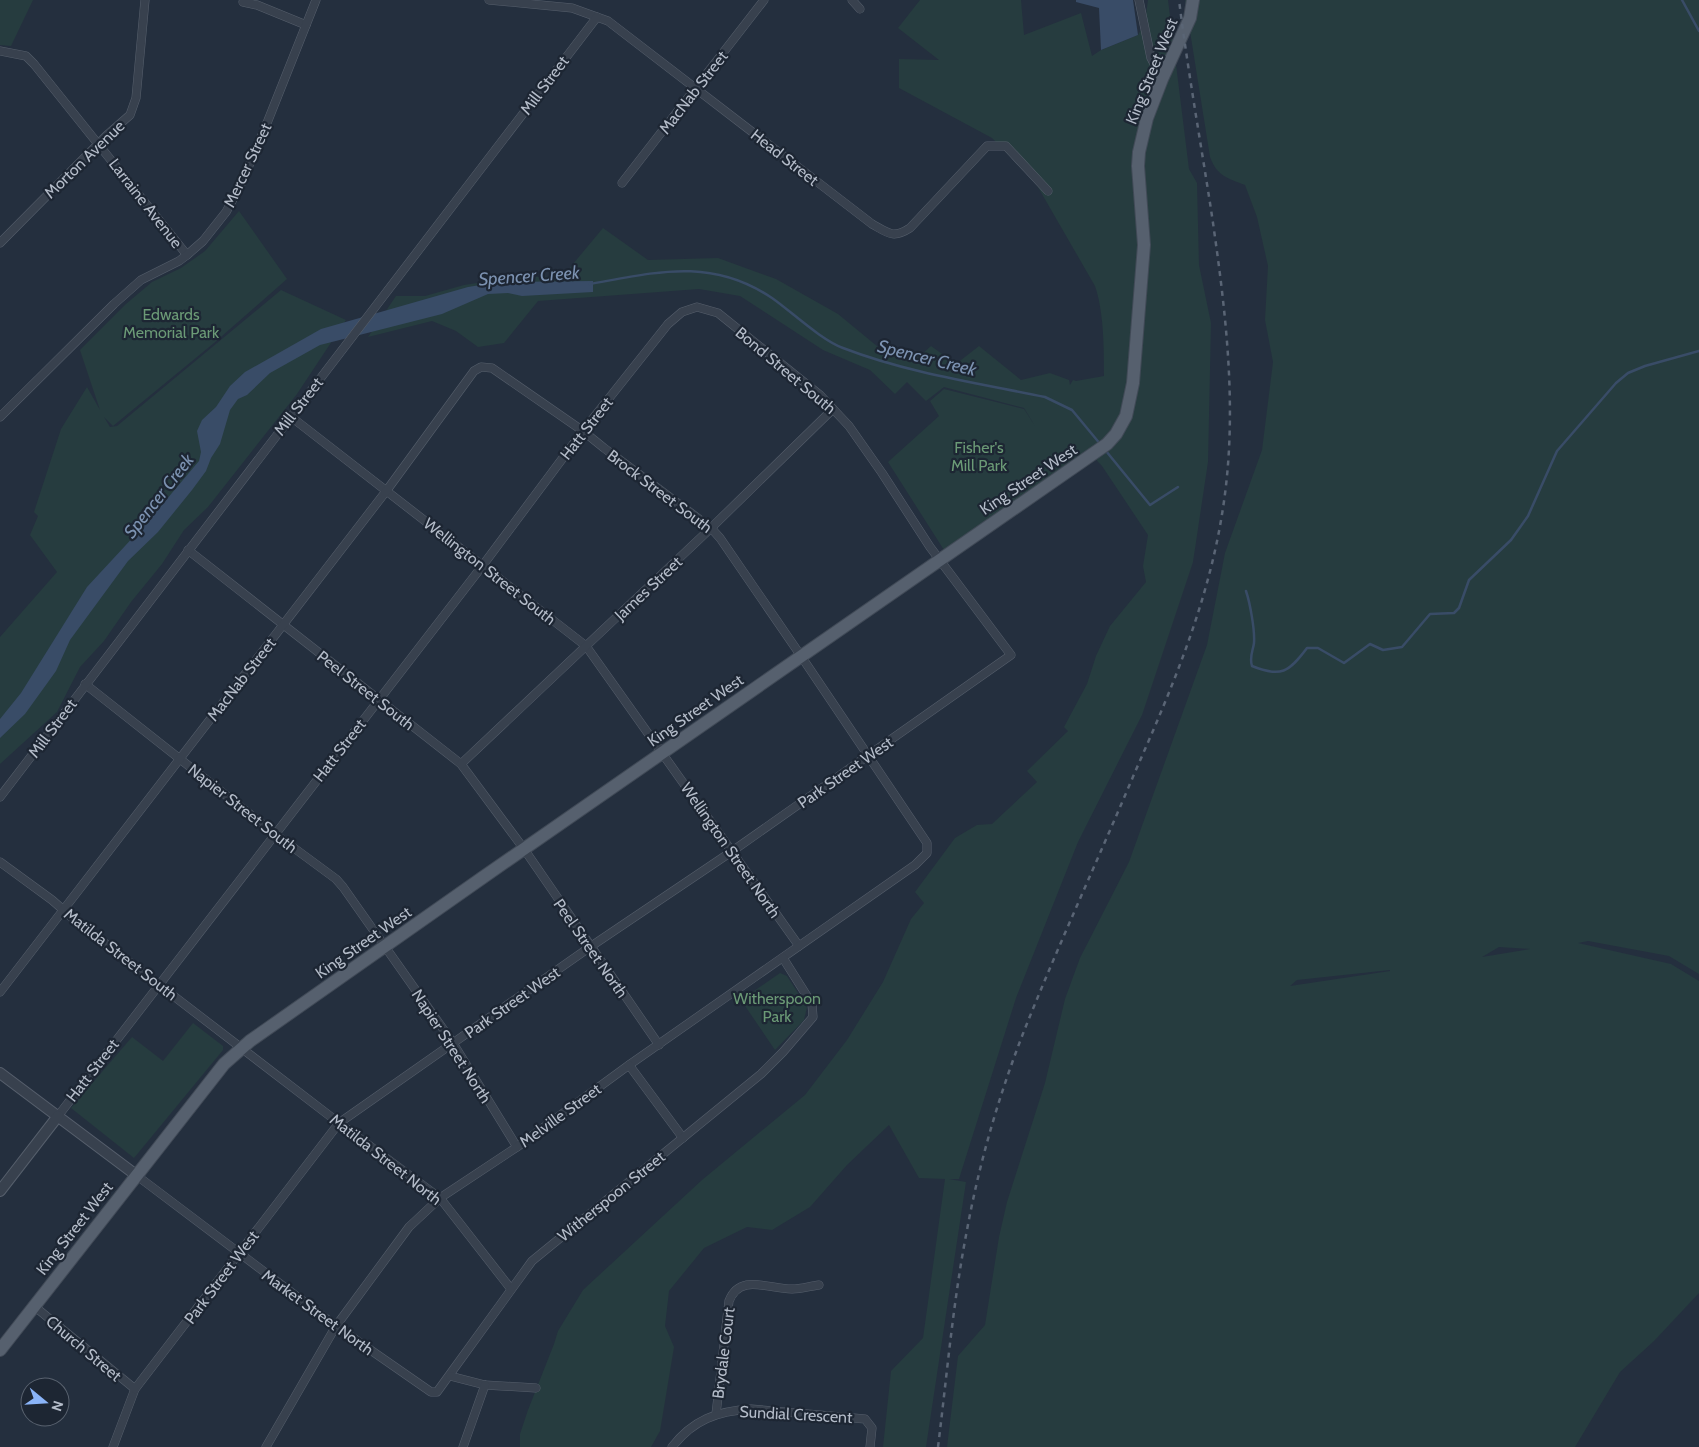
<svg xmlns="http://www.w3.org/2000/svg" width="1699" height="1447" viewBox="0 0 1699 1447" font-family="Cabin,sans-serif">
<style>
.green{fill:#263c3f;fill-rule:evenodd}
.water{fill:#394c67}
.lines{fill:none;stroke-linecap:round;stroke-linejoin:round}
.stream{stroke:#394c67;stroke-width:2.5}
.minor-casing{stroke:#565f6c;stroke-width:9}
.tertiary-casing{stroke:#565f6c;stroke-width:12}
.primary-casing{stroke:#414a57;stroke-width:14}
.minor{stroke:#38414e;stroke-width:8}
.tertiary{stroke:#38414e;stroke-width:10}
.primary{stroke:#56606e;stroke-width:12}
.rail{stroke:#5a6575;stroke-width:2.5;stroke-dasharray:5 5;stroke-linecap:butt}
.labels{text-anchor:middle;stroke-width:4.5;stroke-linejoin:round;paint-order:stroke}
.street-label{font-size:16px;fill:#b4bcc9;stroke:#1d2633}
.park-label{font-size:16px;fill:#6b9a76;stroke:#1d2633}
.water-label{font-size:18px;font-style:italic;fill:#7c92b1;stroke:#1d2633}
</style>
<rect width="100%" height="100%" fill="#242f3e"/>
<g class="green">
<path d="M0,0H33L11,46L0,45Z"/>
<path d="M920,0H1021L1024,35L1081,13L1092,56L1101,50L1138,35L1145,22L1148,0H1168L1189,169L1197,183L1199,265L1211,323L1208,462L1193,562L1142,715L1078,842L1016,998L959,1179H949L966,1182L926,1447H883L891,1371L923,1338L945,1179L919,1178L889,1125L847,1165L810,1207L772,1230L747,1227L704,1248L669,1291L665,1326L674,1347L660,1431L651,1447H520V1434L528,1410L554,1344L558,1331L583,1290L702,1180L805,1095L847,1040L883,982L911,919L924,903L915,892L955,838L977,825L992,824L1037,782L1027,771L1068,731L1064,727L1087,684L1096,656L1110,626L1146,582L1143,566L1148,535L1102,466L1087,450L944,550L888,462L939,416L930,401L944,389L1024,409L1035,426L1024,408L944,387L926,401L907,382L895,394L870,370L823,350L740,296L699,289L538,301L504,343L478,347L456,331L432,321L368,337L396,296H425L464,285L509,278L563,276L603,228L648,260L718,258L776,279L838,314L883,351L903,347L921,355L931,346L956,364L979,346L1021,380L1050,373L1069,380L1070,385L1073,380L1076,381L1104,376C1104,349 1104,312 1095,286L1035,182L992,138L899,88V59L939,60L898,28Z"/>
<path d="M1185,0H1699V974L1669,956L1588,941L1578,943L1671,964L1699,981V1293L1654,1341L1620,1372L1575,1447H947L958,1356L985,1325L999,1237L1007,1202L1045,1083L1065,999L1080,958L1129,862L1207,645L1225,553L1262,450L1273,362L1265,320L1268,266L1257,217L1245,185C1227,178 1217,176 1210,157ZM1499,947L1530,949L1482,957ZM1390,970V971L1290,986L1297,980Z"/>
<path d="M239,211L287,279L214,343L113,426L104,417L110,427L117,426L281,290L346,320L297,394L208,507L184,530L162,564L131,602L104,641L80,667L57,712L0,764V637L57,572L30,535L38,516L34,512L61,429L87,387L100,410L80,350L126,304L152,282L181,268L205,251Z"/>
<path d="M780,973L787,976L807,1007L804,1020L775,1050L741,1000Z"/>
<path d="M193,1023L223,1046V1050L134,1158L71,1108L132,1037L163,1061Z"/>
</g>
<g class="water">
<path d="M1076,0H1133L1138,35L1101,50L1099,8L1076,2Z"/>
<path d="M593,281V292L522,296L508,293L488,294L442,314L320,345L270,373L247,395L238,399L230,410L220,444L211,458L206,471L192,490L158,532L128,561L70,640L56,671L25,714L0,738V719L21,693L87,587L150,519L199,461L201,452L197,431L202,420L216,407L230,386L245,372L321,329L468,287L499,282Z"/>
</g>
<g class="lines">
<g class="stream">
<path d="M1682,0L1699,31"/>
<path d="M590,284C657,272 711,257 772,298C792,312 821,340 843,348C908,373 977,383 1045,397L1072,410L1101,445"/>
<path d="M1106,451L1150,505L1178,487"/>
<path d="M1246,591C1250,603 1255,630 1254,643C1253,651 1249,657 1252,666C1281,678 1289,672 1307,648H1318L1344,663L1370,644L1383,650L1402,647L1430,614L1454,613L1459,608L1469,580L1511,540L1528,516L1557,451L1616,383L1628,373L1645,366L1699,351"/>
</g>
<g class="minor-casing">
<g id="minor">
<path d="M489,0L572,8L608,21L872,224C888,233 893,239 910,228L987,146H1006L1048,191"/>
<path d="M852,0L860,9"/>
<path d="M1139,0L1151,58L1162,79"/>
<path d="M243,2L257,5L306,25"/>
<path d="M0,51L26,56L34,64L187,255"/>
<path d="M622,183L764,0"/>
<path d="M0,243L106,136L130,115L136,98L145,0"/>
<path d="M290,416L586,646L799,946"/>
<path d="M0,417L114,304L141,280L179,261L187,255L203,241L226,212L241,184L265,128L316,0"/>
<path d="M188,550L461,764L524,849L659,1045"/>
<path d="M85,684L275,834L336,879L343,887L453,1043L517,1147"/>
<path d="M461,764L711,528L833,409"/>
<path d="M0,797L597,17"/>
<path d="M0,862L52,900L76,921L339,1123L440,1198L511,1289"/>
<path d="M0,992L387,490L474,371L481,367L492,368L583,431L604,448L711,528L720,538L801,656L927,843V853L915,865L629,1065L517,1147L440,1198L409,1227L336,1326L266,1447"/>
<path d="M629,1065L683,1138"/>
<path d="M58,1116L483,565L583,431L668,324L682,312L697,307L718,313L820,395L849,426L882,473L930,547L1011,655L731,852L590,947L339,1123L135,1389L113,1447"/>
<path d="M136,1175L336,1326L431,1392H437L532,1261L761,1074L783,1052L813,1017L812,1004L783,958"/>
<path d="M34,1306L135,1389"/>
<path d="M450,1376L485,1385L536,1388"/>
<path d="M716,1414L729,1301C740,1273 768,1289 792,1289C801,1289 810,1286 819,1285"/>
<path d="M463,1447L485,1385"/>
<path d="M672,1447C693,1420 717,1411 751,1409L865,1419L872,1428L870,1447"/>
</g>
</g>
<g class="tertiary-casing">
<g id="tertiary">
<path d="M0,1073L136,1175"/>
<path d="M0,1191L58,1116"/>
</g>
</g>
<g class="primary-casing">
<path id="primary" d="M0,1350L224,1064L250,1041L482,878L1107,444L1116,434L1126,416L1133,383L1144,245L1138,166L1139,152L1147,118L1162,79L1190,18L1193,0"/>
</g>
<use href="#minor" class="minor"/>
<use href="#tertiary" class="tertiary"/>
<use href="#primary" class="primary"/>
<path class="rail" d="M938,1447C947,1375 953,1302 967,1230C980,1159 1001,1088 1028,1021C1062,937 1100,855 1135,772C1173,686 1209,601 1223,508C1238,411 1226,313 1212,216C1201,144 1188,72 1179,0"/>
</g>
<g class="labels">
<g class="street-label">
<text transform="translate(1151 71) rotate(-68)" y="6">King Street West</text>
<text transform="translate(544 85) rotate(-53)" y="6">Mill Street</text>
<text transform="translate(693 92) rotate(-52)" y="6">MacNab Street</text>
<text transform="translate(785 157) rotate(38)" y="6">Head Street</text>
<text transform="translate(84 159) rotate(-44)" y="6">Morton Avenue</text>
<text transform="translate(247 165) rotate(-65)" y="6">Mercer Street</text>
<text transform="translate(146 203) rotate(52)" y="6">Larraine Avenue</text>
<text transform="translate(786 370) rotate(40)" y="6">Bond Street South</text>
<text transform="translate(298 406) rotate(-52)" y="6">Mill Street</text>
<text transform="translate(586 428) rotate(-52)" y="6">Hatt Street</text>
<text transform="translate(1028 479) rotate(-34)" y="6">King Street West</text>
<text transform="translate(660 491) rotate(37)" y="6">Brock Street South</text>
<text transform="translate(490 571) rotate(38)" y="6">Wellington Street South</text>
<text transform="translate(648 588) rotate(-43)" y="6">James Street</text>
<text transform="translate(241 679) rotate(-52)" y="6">MacNab Street</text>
<text transform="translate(366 690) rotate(38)" y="6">Peel Street South</text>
<text transform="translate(695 710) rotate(-35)" y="6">King Street West</text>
<text transform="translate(52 728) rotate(-53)" y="6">Mill Street</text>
<text transform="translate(339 750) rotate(-52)" y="6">Hatt Street</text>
<text transform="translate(845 772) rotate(-35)" y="6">Park Street West</text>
<text transform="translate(243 808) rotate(38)" y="6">Napier Street South</text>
<text transform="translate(731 850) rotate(55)" y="6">Wellington Street North</text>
<text transform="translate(363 942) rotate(-35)" y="6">King Street West</text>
<text transform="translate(591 948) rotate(55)" y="6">Peel Street North</text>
<text transform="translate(121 954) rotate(38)" y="6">Matilda Street South</text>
<text transform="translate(512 1002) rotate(-35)" y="6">Park Street West</text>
<text transform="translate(452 1046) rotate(57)" y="6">Napier Street North</text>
<text transform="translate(92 1070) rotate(-52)" y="6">Hatt Street</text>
<text transform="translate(560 1115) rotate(-36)" y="6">Melville Street</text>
<text transform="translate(386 1159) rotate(38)" y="6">Matilda Street North</text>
<text transform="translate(611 1196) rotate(-39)" y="6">Witherspoon Street</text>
<text transform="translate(74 1228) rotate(-52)" y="6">King Street West</text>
<text transform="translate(221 1277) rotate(-53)" y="6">Park Street West</text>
<text transform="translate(318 1312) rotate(36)" y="6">Market Street North</text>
<text transform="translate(84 1348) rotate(40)" y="6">Church Street</text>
<text transform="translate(723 1353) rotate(-83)" y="6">Brydale Court</text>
<text transform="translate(796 1414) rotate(3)" y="6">Sundial Crescent</text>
</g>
<g class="park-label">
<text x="171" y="320">Edwards<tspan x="171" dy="18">Memorial Park</tspan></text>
<text x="979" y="453">Fisher's<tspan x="979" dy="18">Mill Park</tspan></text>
<text x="777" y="1004">Witherspoon<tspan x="777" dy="18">Park</tspan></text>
</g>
<g class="water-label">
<text transform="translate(529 276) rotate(-4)" y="6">Spencer Creek</text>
<text transform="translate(927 358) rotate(14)" y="6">Spencer Creek</text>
<text transform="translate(159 496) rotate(-52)" y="6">Spencer Creek</text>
</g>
</g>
<g transform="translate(45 1402) rotate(108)"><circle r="24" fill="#1d2633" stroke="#59626f"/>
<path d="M0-4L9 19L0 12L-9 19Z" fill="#8ab4f8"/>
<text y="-8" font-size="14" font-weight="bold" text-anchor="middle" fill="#b4bcc9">N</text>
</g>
</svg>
